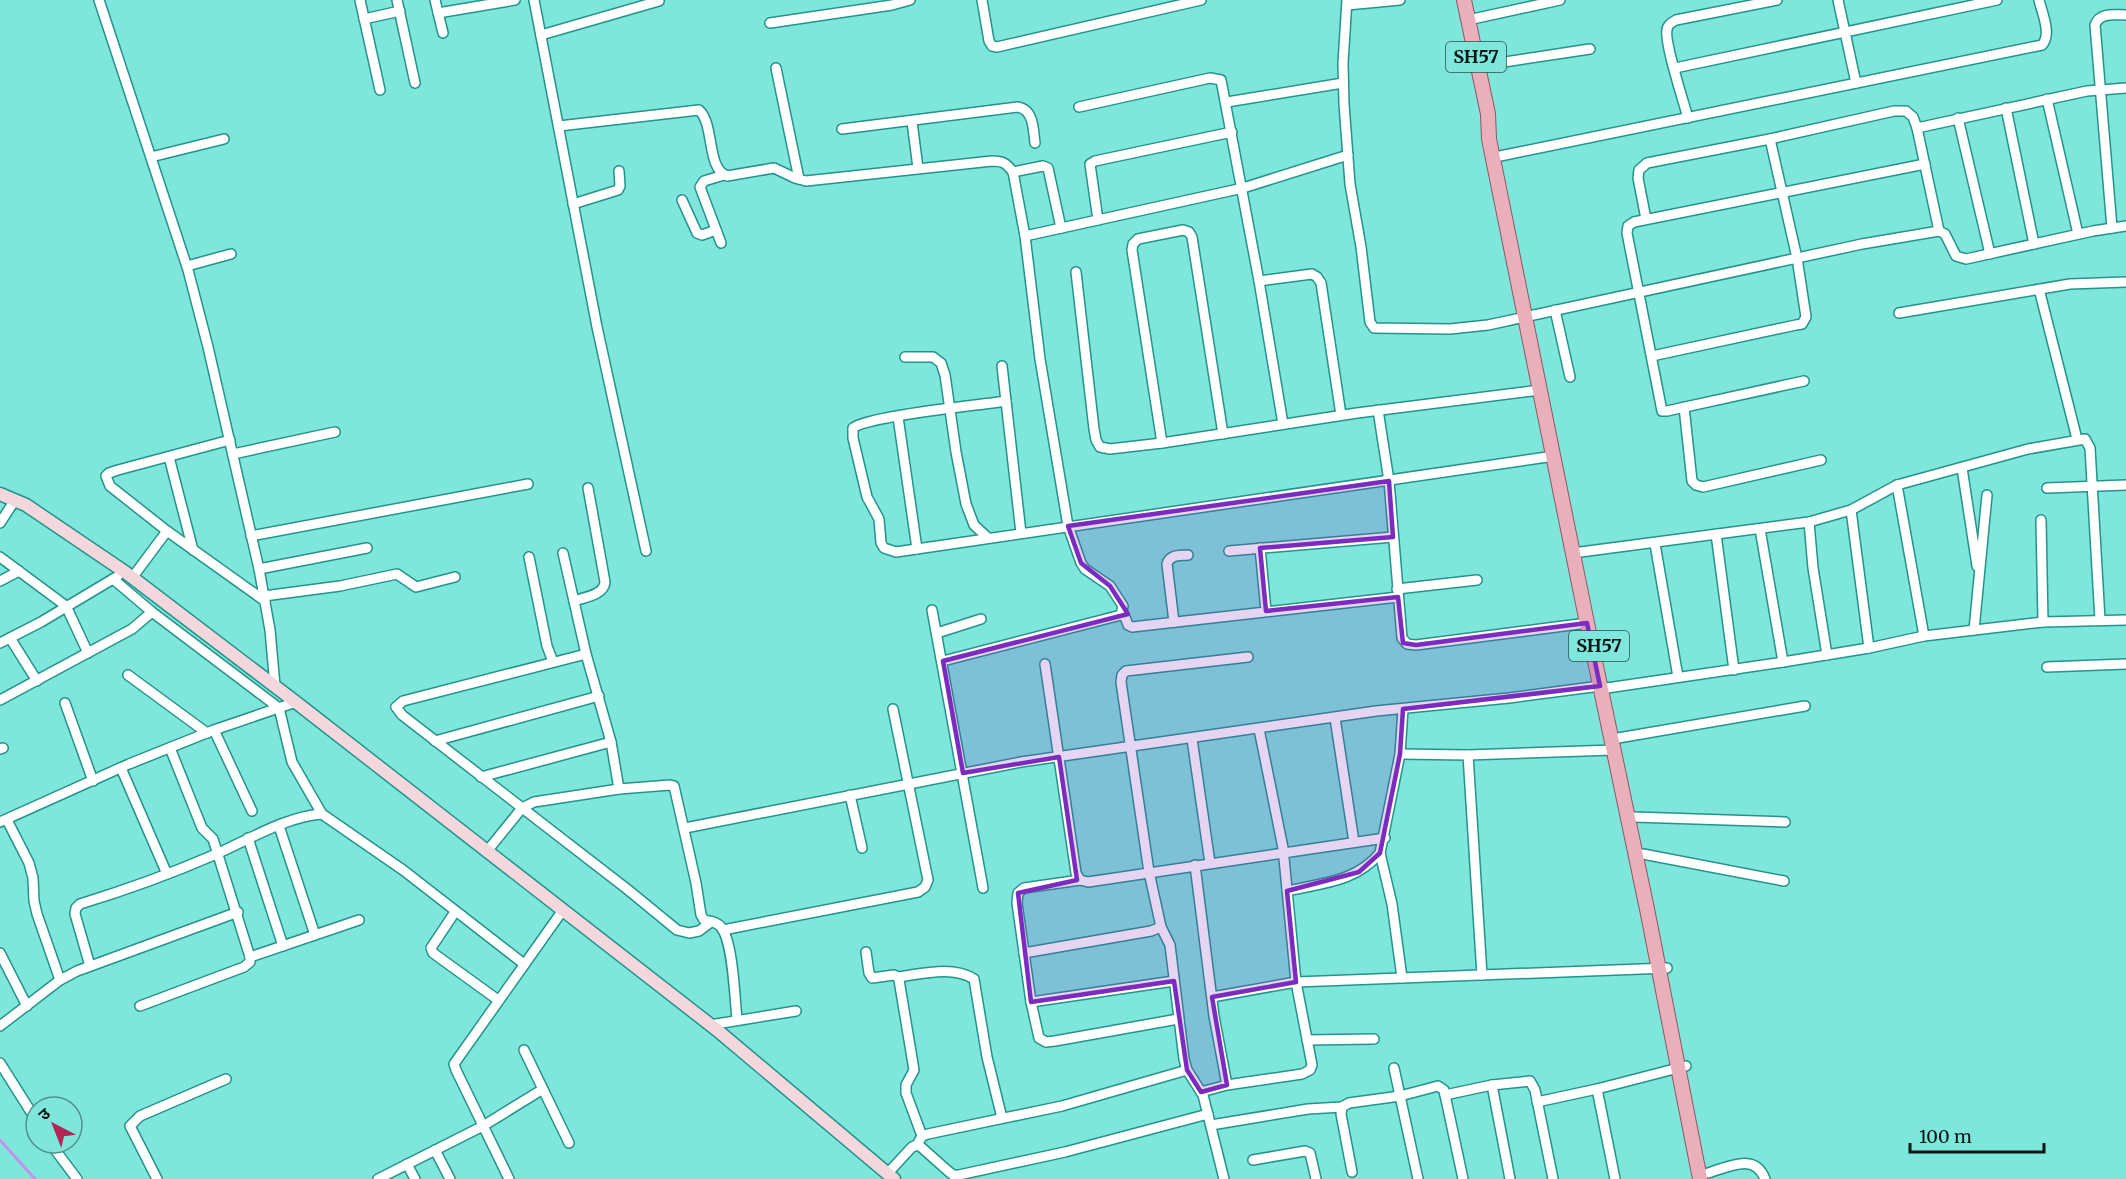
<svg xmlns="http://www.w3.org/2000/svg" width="2126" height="1179" viewBox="0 0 2126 1179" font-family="Merriweather,'Noto Sans Devanagari',serif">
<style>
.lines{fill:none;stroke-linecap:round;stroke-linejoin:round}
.stream{stroke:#c193ea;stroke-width:3}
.street-casing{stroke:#22948c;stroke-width:12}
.secondary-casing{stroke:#22948c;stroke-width:15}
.primary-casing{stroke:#8e5763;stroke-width:16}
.street{stroke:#fff;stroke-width:9}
.secondary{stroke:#f4d7dd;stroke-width:12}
.primary{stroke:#e9b0bb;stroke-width:14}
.marked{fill:#7b2cbf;fill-opacity:0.2;stroke:#7b2cbf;stroke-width:4.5;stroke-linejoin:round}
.labels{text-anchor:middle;stroke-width:6;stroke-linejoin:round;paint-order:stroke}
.shield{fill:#7fe6dc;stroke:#27544f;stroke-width:1.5}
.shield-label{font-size:18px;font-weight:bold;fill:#011513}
</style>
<rect width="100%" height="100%" fill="#7fe6dc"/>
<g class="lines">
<path class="stream" d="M0,1140L35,1179"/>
<g class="street-casing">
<g id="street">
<path d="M99,0L188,270L208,347L259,569L270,630L275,686"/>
<path d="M360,0L380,90"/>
<path d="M397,0L415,83"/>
<path d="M435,0L443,33"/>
<path d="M534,0L597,327L646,551"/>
<path d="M982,0L989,41L992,46L997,47L1201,0"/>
<path d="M1347,0L1343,63L1344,104L1350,184L1361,247L1370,322L1374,328L1450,329L1488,325L1862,244L1939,231L1945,234L1956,256L1966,259L2093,231L2126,226"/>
<path d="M1838,0L1856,83"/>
<path d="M1347,5L1400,0"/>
<path d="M438,13L515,0"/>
<path d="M364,19L400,11"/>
<path d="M1468,20L1560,0"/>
<path d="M770,23L892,5L910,0"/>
<path d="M541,35L659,1"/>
<path d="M1478,66L1590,49"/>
<path d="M776,68L799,179"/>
<path d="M1675,68L1997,0"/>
<path d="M2047,99L2078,234"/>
<path d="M1227,102L1343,83"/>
<path d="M1079,107L1210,78L1221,80L1259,281L1283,424"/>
<path d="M2006,108L2034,244"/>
<path d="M1688,118C1684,103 1664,42 1667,30C1667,25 1672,22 1676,20L1777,0"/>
<path d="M1958,118L1990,254"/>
<path d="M912,122L918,168"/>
<path d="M559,126L699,110C715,125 706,168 727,176L774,168L795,178L806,181L992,161C1003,161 1006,163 1013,172L1025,236L1040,359L1068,526L1081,563L1085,569L1110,586L1123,606L1121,615"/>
<path d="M1917,128L2087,91L2126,88"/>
<path d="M842,129L1018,107C1034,110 1033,129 1035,143"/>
<path d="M1500,156L2042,45C2052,34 2042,13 2039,0"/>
<path d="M151,157L224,139"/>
<path d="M1013,172L1043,166L1048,168L1061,228"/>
<path d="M682,200L697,233L702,235L716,230"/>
<path d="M573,204L618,190L620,186L619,171"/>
<path d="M1646,219L1638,178L1639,170L1647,163L1770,139L1894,111H1906L1913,117L1917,128L1939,231"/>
<path d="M1098,220L1090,164L1095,161L1232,132"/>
<path d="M2112,228L2095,25C2100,12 2114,15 2126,15"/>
<path d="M1025,236L1243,188L1348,155"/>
<path d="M721,243L700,187L704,181L724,175"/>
<path d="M187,266L231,254"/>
<path d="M1076,272L1094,429L1096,440L1100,447L1110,449L1162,443L1357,413L1540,390"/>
<path d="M1259,281L1312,274L1317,277L1321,283L1341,415"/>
<path d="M2039,289L2077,439"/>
<path d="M1555,310L1570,377"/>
<path d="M1899,313L2070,284L2126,282"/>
<path d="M1652,356L1796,325L1802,324L1806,317L1797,258L1770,139"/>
<path d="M905,357H933L941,363L945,375L956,452L966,504L974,525L988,538"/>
<path d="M1002,366L1021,533"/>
<path d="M1804,381L1667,411H1662L1627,233L1628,226L1634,222L1925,164"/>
<path d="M1006,401C981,405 867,416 853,428V438L867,497L879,519L881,543L884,548L896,552L1554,456"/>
<path d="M1684,407L1692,481L1696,485L1703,487L1821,460"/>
<path d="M1378,410L1389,481L1402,638L1407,644L1416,645L1587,623"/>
<path d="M898,417L917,549"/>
<path d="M230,440L118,470L109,473L106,476L110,486L167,531L265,601"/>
<path d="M1162,443L1132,250L1133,244L1138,239L1183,230L1189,232L1192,237L1223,434"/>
<path d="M233,454L335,432"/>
<path d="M169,457L193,550"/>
<path d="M1962,468L1977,566"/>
<path d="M1897,485L1924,636"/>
<path d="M2047,488L2126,485"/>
<path d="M1851,510L1869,648"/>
<path d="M2041,520L2043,622"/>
<path d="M1809,522L1813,568L1827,655"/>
<path d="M0,523L15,500"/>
<path d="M1760,529L1783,662"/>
<path d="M1716,534L1734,670"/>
<path d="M251,536L528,484"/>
<path d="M1655,544L1678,677"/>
<path d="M1260,548L1266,611"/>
<path d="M1229,551L1393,537"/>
<path d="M563,553L586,654L611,742L619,789"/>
<path d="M1573,553L1809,522L1851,510L1897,485L2028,449L2085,439L2090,448L2100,620"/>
<path d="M0,557L66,606L88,653"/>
<path d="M529,557L547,646L553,662"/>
<path d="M259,569L367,548"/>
<path d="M132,578L167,531"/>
<path d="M113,579L152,612L279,708L292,762L322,814"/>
<path d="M0,581L19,571"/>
<path d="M1397,589L1477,580"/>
<path d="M264,596L340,586L397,574L416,587L455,577"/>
<path d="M574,601C585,597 604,595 605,582L588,488"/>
<path d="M932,610L983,888"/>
<path d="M1174,622L1167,564C1170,554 1180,556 1188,555"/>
<path d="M1974,630L1987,495"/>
<path d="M937,633L981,619"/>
<path d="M10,638L37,681"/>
<path d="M0,643L41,622L118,576"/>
<path d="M586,654L403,701L396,707L402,715L627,889L677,930L689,933L699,931L711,922"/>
<path d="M943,661L1121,615L1125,617L1128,625L1132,627L1398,597"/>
<path d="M1045,664L1076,873L1080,880L1088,882L1385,838"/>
<path d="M2047,667L2126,664"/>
<path d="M128,675L207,733"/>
<path d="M0,700L132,629L152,612"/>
<path d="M65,703L93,781"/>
<path d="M1335,718L1354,842"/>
<path d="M214,730L252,811"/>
<path d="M1618,738L1805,706"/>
<path d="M1192,739L1210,863"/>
<path d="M435,741L599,696"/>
<path d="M0,749L3,748"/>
<path d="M1400,754L1468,755L1614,750"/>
<path d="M1468,755L1482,975"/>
<path d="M121,768L167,874"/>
<path d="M481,777L611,742"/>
<path d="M850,795L862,848"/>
<path d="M1634,817L1785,822"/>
<path d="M7,820L29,863L33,878L34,901L37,914L60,980"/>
<path d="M0,822L129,764L214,730L296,702"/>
<path d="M279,826L315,935"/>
<path d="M685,828L1021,762L1376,711L1509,698L1600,686L1607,688L1783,662L1869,648L1924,636L2043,622L2126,620"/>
<path d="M248,838L283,946"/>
<path d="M488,850L522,808L534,802L619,789L670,785L674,786L696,883L701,915L704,920C710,921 717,922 721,927C733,941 735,1000 737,1020"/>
<path d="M1380,853L1392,904L1402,978"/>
<path d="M1643,854L1784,881"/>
<path d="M1195,865L1214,1016L1227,1085"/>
<path d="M1080,880L1024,888L1018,893L1017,903L1031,1002L1039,1038L1046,1042L1055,1041L1178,1019"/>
<path d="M1287,891C1322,883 1356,882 1380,853L1400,754L1403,709"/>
<path d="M455,912L431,948L433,953L498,1000"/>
<path d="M723,930L918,892L925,887L928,880L893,709"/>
<path d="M866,952L869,973L872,978L894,975L898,977L899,980L914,1070L906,1085V1093L922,1136"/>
<path d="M0,953L27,1006"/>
<path d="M1024,953L1151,931L1161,927"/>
<path d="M250,957L359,920"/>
<path d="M90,966L75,914L76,908L80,904C126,890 170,874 214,855C246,841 287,816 322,814L403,870L524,964"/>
<path d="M898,977C921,974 953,965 974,979L987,1057L1002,1118"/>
<path d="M1212,997L1296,982L1667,968"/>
<path d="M1031,1002L1174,981"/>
<path d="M140,1006L244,967L250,962V957L213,839L202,828L170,748"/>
<path d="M710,1025L796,1011"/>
<path d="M0,1026L60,980L77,971L238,912"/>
<path d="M1307,1040L1374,1039"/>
<path d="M524,1050L569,1143"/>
<path d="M0,1063L36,1120"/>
<path d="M1394,1068L1418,1179"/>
<path d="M1492,1085L1510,1179"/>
<path d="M1597,1089L1615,1179"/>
<path d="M1201,1092L1227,1085L1302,1074L1310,1070L1312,1065L1296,982L1283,848L1259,729"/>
<path d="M1445,1095L1492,1085L1530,1081L1535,1090L1553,1179"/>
<path d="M1537,1102L1597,1089L1686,1066"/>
<path d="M1211,1125L1308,1109L1342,1107"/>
<path d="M50,1143L77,1179"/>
<path d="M917,1145L922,1136L928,1134L1062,1106L1187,1070"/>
<path d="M435,1150L450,1179"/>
<path d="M1253,1160L1305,1151L1310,1153L1316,1179"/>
<path d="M407,1164L415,1179"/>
<path d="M1352,1172L1341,1114L1342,1107L1349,1103L1400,1096L1438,1086L1444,1090L1463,1179"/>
<path d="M888,1173L912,1147L917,1145L921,1147L948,1171L953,1175H959L1065,1152L1208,1114"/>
<path d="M1708,1173C1728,1167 1755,1152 1765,1179"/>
<path d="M157,1179L130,1126L140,1116L226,1079"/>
<path d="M378,1179L483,1126L543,1089"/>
<path d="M509,1179L456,1070L454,1064L563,910"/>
<path d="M1224,1179L1203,1095L1187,1070L1184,1059L1170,945L1161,927L1149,872L1121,682L1122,675L1126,671L1248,657"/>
</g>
</g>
<g class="secondary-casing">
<path id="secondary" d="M0,494L26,505L125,572L293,700L717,1030L894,1179"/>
</g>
<g class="primary-casing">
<path id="primary" d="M1464,0L1488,114L1489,139L1587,623L1647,909L1700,1179"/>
</g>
<use href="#street" class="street"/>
<use href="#secondary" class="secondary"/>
<use href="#primary" class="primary"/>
</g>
<path class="marked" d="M1389,481L1393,537L1260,548L1266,611L1398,597L1403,643L1416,645L1587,623L1600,686L1403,709L1400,754L1380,853L1359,872L1287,891L1296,982L1212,997L1227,1085L1201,1092L1187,1070L1174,981L1031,1002L1018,893L1077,880L1059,757L963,773L943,661L1128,614L1110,586L1081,563L1068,526Z"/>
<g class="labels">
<g class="shield">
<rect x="1446" y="42" width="60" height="30" rx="4.5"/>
<rect x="1569" y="631" width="60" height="30" rx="4.5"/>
</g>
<g class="shield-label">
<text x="1476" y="63">SH57</text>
<text x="1599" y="652">SH57</text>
</g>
</g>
<g transform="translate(54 1125) rotate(318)"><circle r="28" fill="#7fe6dc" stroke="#4d928c" stroke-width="1.5"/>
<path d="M0-4.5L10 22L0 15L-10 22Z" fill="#b52554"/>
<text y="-9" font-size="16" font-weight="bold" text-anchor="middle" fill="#011513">उ</text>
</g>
<path d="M1910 1143v9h134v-9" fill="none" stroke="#011513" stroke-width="3"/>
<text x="1919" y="1143" font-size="18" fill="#011513" stroke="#7fe6dc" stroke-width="4.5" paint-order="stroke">100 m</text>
</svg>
